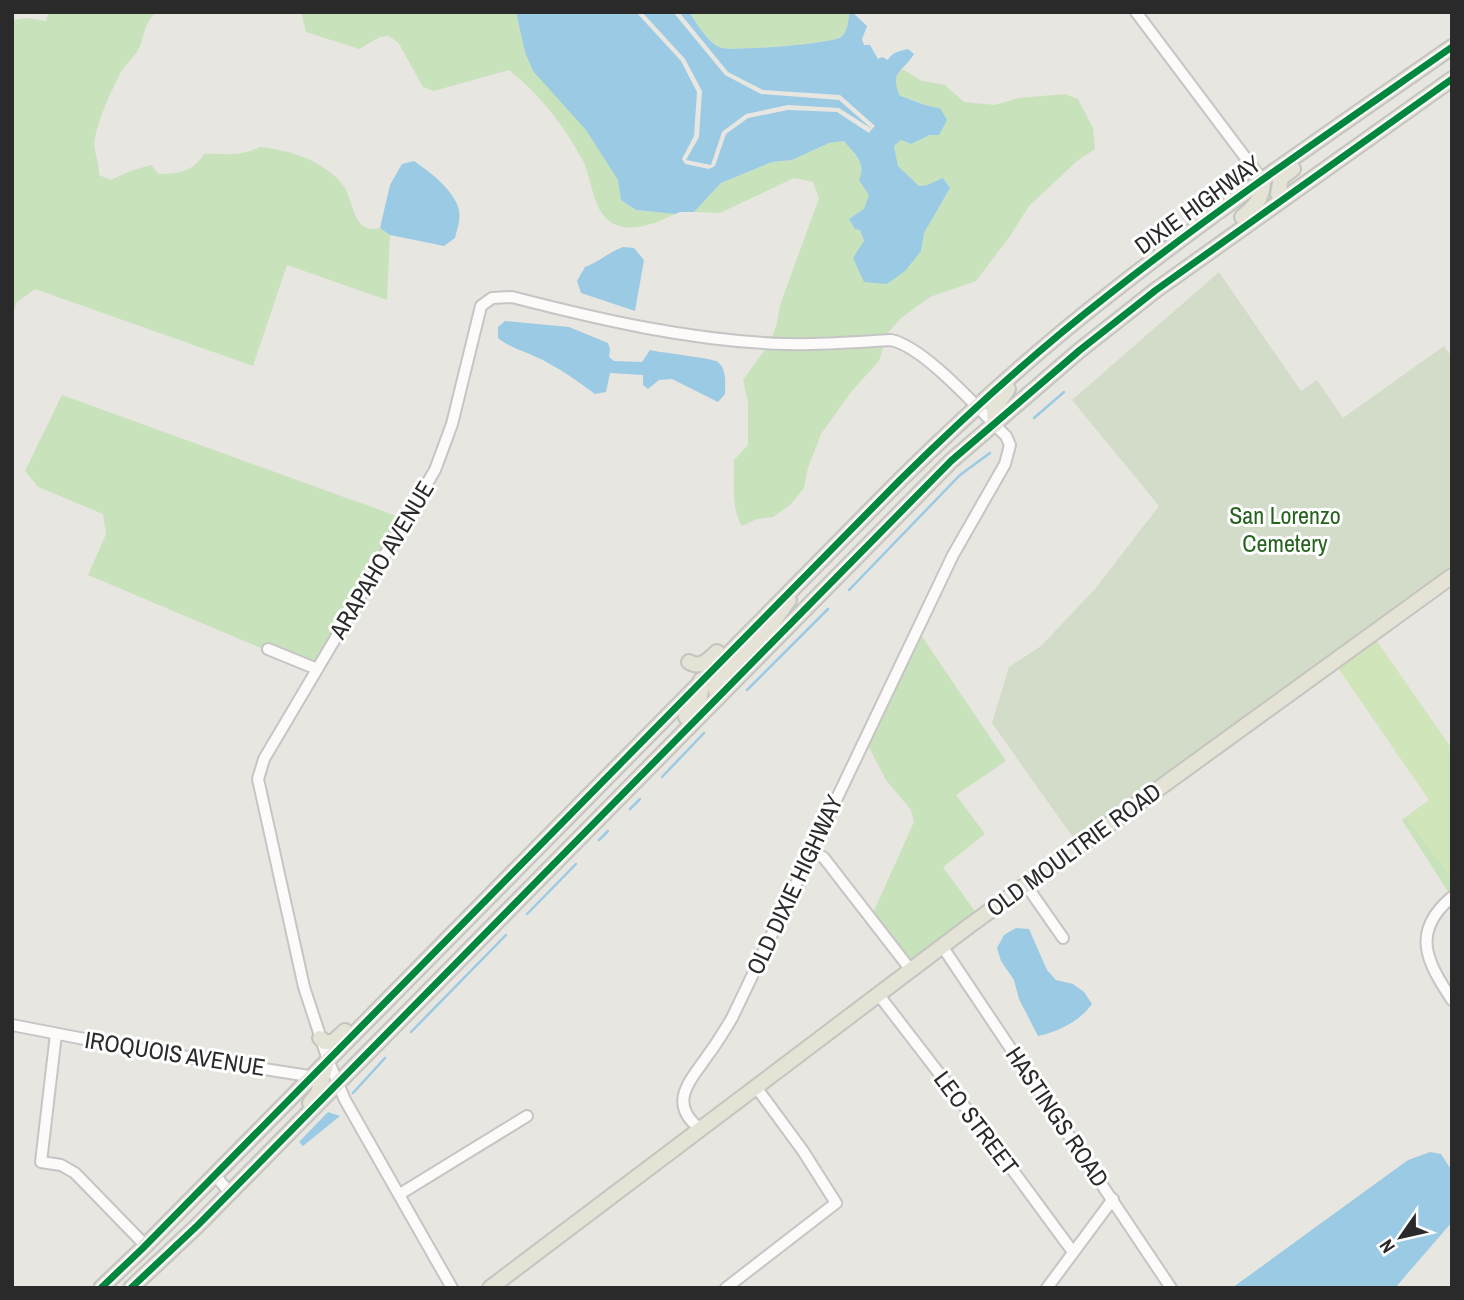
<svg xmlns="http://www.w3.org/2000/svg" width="1464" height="1300" viewBox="0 0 1464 1300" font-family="'Archivo Narrow',sans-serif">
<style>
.green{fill:#c8e2bc}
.cemetery{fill:#d3dcc9}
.pitch{fill:#d1e5ba}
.water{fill:#9acae4}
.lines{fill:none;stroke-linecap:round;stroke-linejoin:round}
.stream{stroke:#9acae4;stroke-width:2.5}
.minor-casing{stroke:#c6c5c5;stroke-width:14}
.major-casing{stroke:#c4c4c1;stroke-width:18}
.minor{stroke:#fcfbfa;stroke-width:10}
.major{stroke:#e5e3d5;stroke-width:14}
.cycleway-casing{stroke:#fff;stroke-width:11}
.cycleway{stroke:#00873e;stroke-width:7}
.labels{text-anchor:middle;stroke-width:6;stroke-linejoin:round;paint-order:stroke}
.street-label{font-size:24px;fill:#2a2a2a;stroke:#fff}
.park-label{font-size:24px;fill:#27621f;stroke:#fff}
</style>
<rect width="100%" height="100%" fill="#e8e6e0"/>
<g class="green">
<path d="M49,12H156C143,27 146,30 140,46C136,56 126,63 121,72C111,92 99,116 95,138C92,151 100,161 99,175L111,180L130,171L151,165L159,174C178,174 194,171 204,154C225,153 240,158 259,147C283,149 311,157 330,172C335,176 342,183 345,188C354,204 354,235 380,228L390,235L387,300L287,265L253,366L35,289L17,302L12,315V20L27,18L46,21Z"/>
<path d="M301,12H516L525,52L557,96L586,129L619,180L621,200L636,210L675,214C657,223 626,236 608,220C592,206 592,179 583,161C565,126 539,94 509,70L434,91L423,87L398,42L388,36L380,37L359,49L306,32Z"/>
<path d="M689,12H850C848,20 848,32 841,37C832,44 735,51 722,48C708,44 697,23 689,12Z"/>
<path d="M902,69L922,81L945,85L964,102L995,105L1019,98L1065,94L1078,99L1093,128L1095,149L1077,161L1029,206L1010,236L976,281L930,297L901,318L886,335L821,339L772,338L777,323L780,305L819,198L813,182L794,178L720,213L694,212L721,183L772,162L792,160L829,143L844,141C854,155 867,162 860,180L869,195L860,230L864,242L921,251L924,233L950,188L943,178L927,185L919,186L898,166L894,146L901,140L911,144L930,135L940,108C926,107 915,99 900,96C895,85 892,79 902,69Z"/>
<path d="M884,345L879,361L851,392L821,434L808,468L804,488L790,505L773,517L757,519L742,526C731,509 734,480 734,460L748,445V402L743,380L766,348Z"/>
<path d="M62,395L402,518L315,663L267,643L263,649L88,575L106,534L103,514L38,487L25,471Z"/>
<path d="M921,635L1006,761L956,795L985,834L943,867L977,914L912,962L873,913L914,822L911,810L886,780L868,745Z"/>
<path d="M1452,784V891L1449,893L1402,820Z"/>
</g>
<path class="cemetery" d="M1219,272L1301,391L1317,380L1343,418L1444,346L1452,357V567L1074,839L992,723L1009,667L1041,646L1095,589L1159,506L1072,400Z"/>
<path class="pitch" d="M1372,634L1452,749V879L1406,818L1429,800L1334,662Z"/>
<g class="water">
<path d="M516,12H636L681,61L697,92L694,136L682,159L685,164L709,169L715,166L726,134L748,118L788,110L837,112L869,133L872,129L839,108L788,105L746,114L722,132L711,165L686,160L699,137L702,91L685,59L642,12H673L725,75L761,94L839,100L872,129L875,126L840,95L763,90L728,72L679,12H689C697,23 708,44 722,48C735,51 832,44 841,37C848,32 848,20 850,12H852L867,26L862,39L864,45H870L878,59L882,57L888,60C892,52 900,51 908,49L914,54C902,73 889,72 900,96C915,100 926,107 940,108L947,120L939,135H930L911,144L901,140L894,146L898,166L919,186L927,185L943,178L950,188L924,233L921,251L905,271L887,284L864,282L853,258L864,241L860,230L855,229L849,219L864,209L869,195L859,180C867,162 854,154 844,141L829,143L792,160L772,162L721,183L694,212H680L675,214L636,210L621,200L618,180L586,130L533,71L525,52Z"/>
<path d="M414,161C430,172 454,190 459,210C461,220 457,229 455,238L444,246L390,235L380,228L390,185L402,164Z"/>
<path d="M623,247L634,248L644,260L635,311L581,293L577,281L585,267C599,262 609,252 623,247Z"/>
<path d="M505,321L569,327L608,343L610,349L609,357L614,361L642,362L650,350C662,353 713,358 718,362C727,370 725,383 725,394L718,402L672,379L659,380L648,389L643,385V375L610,373L606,392L595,394C580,383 565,372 548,363C531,353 513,350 498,338V327Z"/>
<path d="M1016,928L1029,929L1047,970L1056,980L1073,984L1084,992L1092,1004C1080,1021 1058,1032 1038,1036L1019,999L1014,980L1001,961L997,948L1004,935Z"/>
<path d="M328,1112L340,1116L303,1146L299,1142Z"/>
<path d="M1430,1152L1441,1154L1452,1171V1222L1395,1288H1232L1408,1160Z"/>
</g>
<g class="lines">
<g class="stream">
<path d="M1034,418L1064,392"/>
<path d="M849,590L960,475L990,453"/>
<path d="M747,690L828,609"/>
<path d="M662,777L704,733"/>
<path d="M630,809L640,799"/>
<path d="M599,840L608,831"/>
<path d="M527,914L576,864"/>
<path d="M411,1032L506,935"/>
<path d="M353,1093L385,1058"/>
</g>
<g class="minor-casing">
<g id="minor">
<path d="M1136,12L1263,181"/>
<path d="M268,649L317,669"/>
<path d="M812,850L824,858L910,969"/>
<path d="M1026,885L1063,938"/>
<path d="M1452,897C1410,932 1427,962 1452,1000"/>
<path d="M942,946L1171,1288"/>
<path d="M878,994L992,1142L1073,1252"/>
<path d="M12,1025L131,1048L315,1077"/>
<path d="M56,1034L41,1162L61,1165L75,1173L146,1246"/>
<path d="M215,1175L230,1193"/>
<path d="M400,1194L527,1116"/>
<path d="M452,1288L345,1100L328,1060L304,987L258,779L264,759L435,470L452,424L481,306L492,298L512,297C601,320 692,341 785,344C820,345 856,342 891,340C925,347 980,411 1006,436L1010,445L1005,464L953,555L732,1018C724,1031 717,1043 708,1055C690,1081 667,1103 700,1129"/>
<path d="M726,1288L836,1203L803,1151L756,1087"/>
<path d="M1047,1288L1113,1199"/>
</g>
</g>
<g class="major-casing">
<g id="major">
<path d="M1278,194L1281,178L1293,169"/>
<path d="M1242,217C1255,206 1263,199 1263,181"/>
<path d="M995,425L994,409L1008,389"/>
<path d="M689,662C701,669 708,660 717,652"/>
<path d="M718,696L715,688L719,678L768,629L789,600"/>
<path d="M686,717C697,705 703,696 701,680"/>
<path d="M320,1038L325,1042H333L345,1031"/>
<path d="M310,1103L318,1093L327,1061"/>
<path d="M101,1288L143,1248L900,480C966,415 1034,353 1107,296C1218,208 1336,128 1452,47"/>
<path d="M131,1288L198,1225L951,461L1080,350L1156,290L1452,79"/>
<path d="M490,1288L969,926L1452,576"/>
</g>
</g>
<use href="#minor" class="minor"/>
<use href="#major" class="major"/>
<g class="cycleway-casing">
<g id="cycleway">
<path d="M101,1288L143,1248L900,480C966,415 1034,353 1107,296C1218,208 1336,128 1452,47"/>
<path d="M131,1288L198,1225L951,461L1080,350L1156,290L1452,79"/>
</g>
</g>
<use href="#cycleway" class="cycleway"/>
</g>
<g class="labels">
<g class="street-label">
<text transform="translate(1198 205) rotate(-36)" y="8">DIXIE HIGHWAY</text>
<text transform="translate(382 560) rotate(-59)" y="8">ARAPAHO AVENUE</text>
<text transform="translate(1074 850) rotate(-36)" y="8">OLD MOULTRIE ROAD</text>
<text transform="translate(795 885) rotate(-65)" y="8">OLD DIXIE HIGHWAY</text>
<text transform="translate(175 1054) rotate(9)" y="8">IROQUOIS AVENUE</text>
<text transform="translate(1057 1117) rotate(56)" y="8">HASTINGS ROAD</text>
<text transform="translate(976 1123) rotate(53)" y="8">LEO STREET</text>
</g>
<g class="park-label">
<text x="1285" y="524">San Lorenzo<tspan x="1285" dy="28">Cemetery</tspan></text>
</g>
</g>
<rect width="1464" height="1300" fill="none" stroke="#2a2a2a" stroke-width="28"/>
<g transform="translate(1401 1237) rotate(236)" stroke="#ffffff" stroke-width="5" paint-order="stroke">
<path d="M0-5L12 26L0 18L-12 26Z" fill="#2a2a2a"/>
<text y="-10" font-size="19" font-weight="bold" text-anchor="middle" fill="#2a2a2a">N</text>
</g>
</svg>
